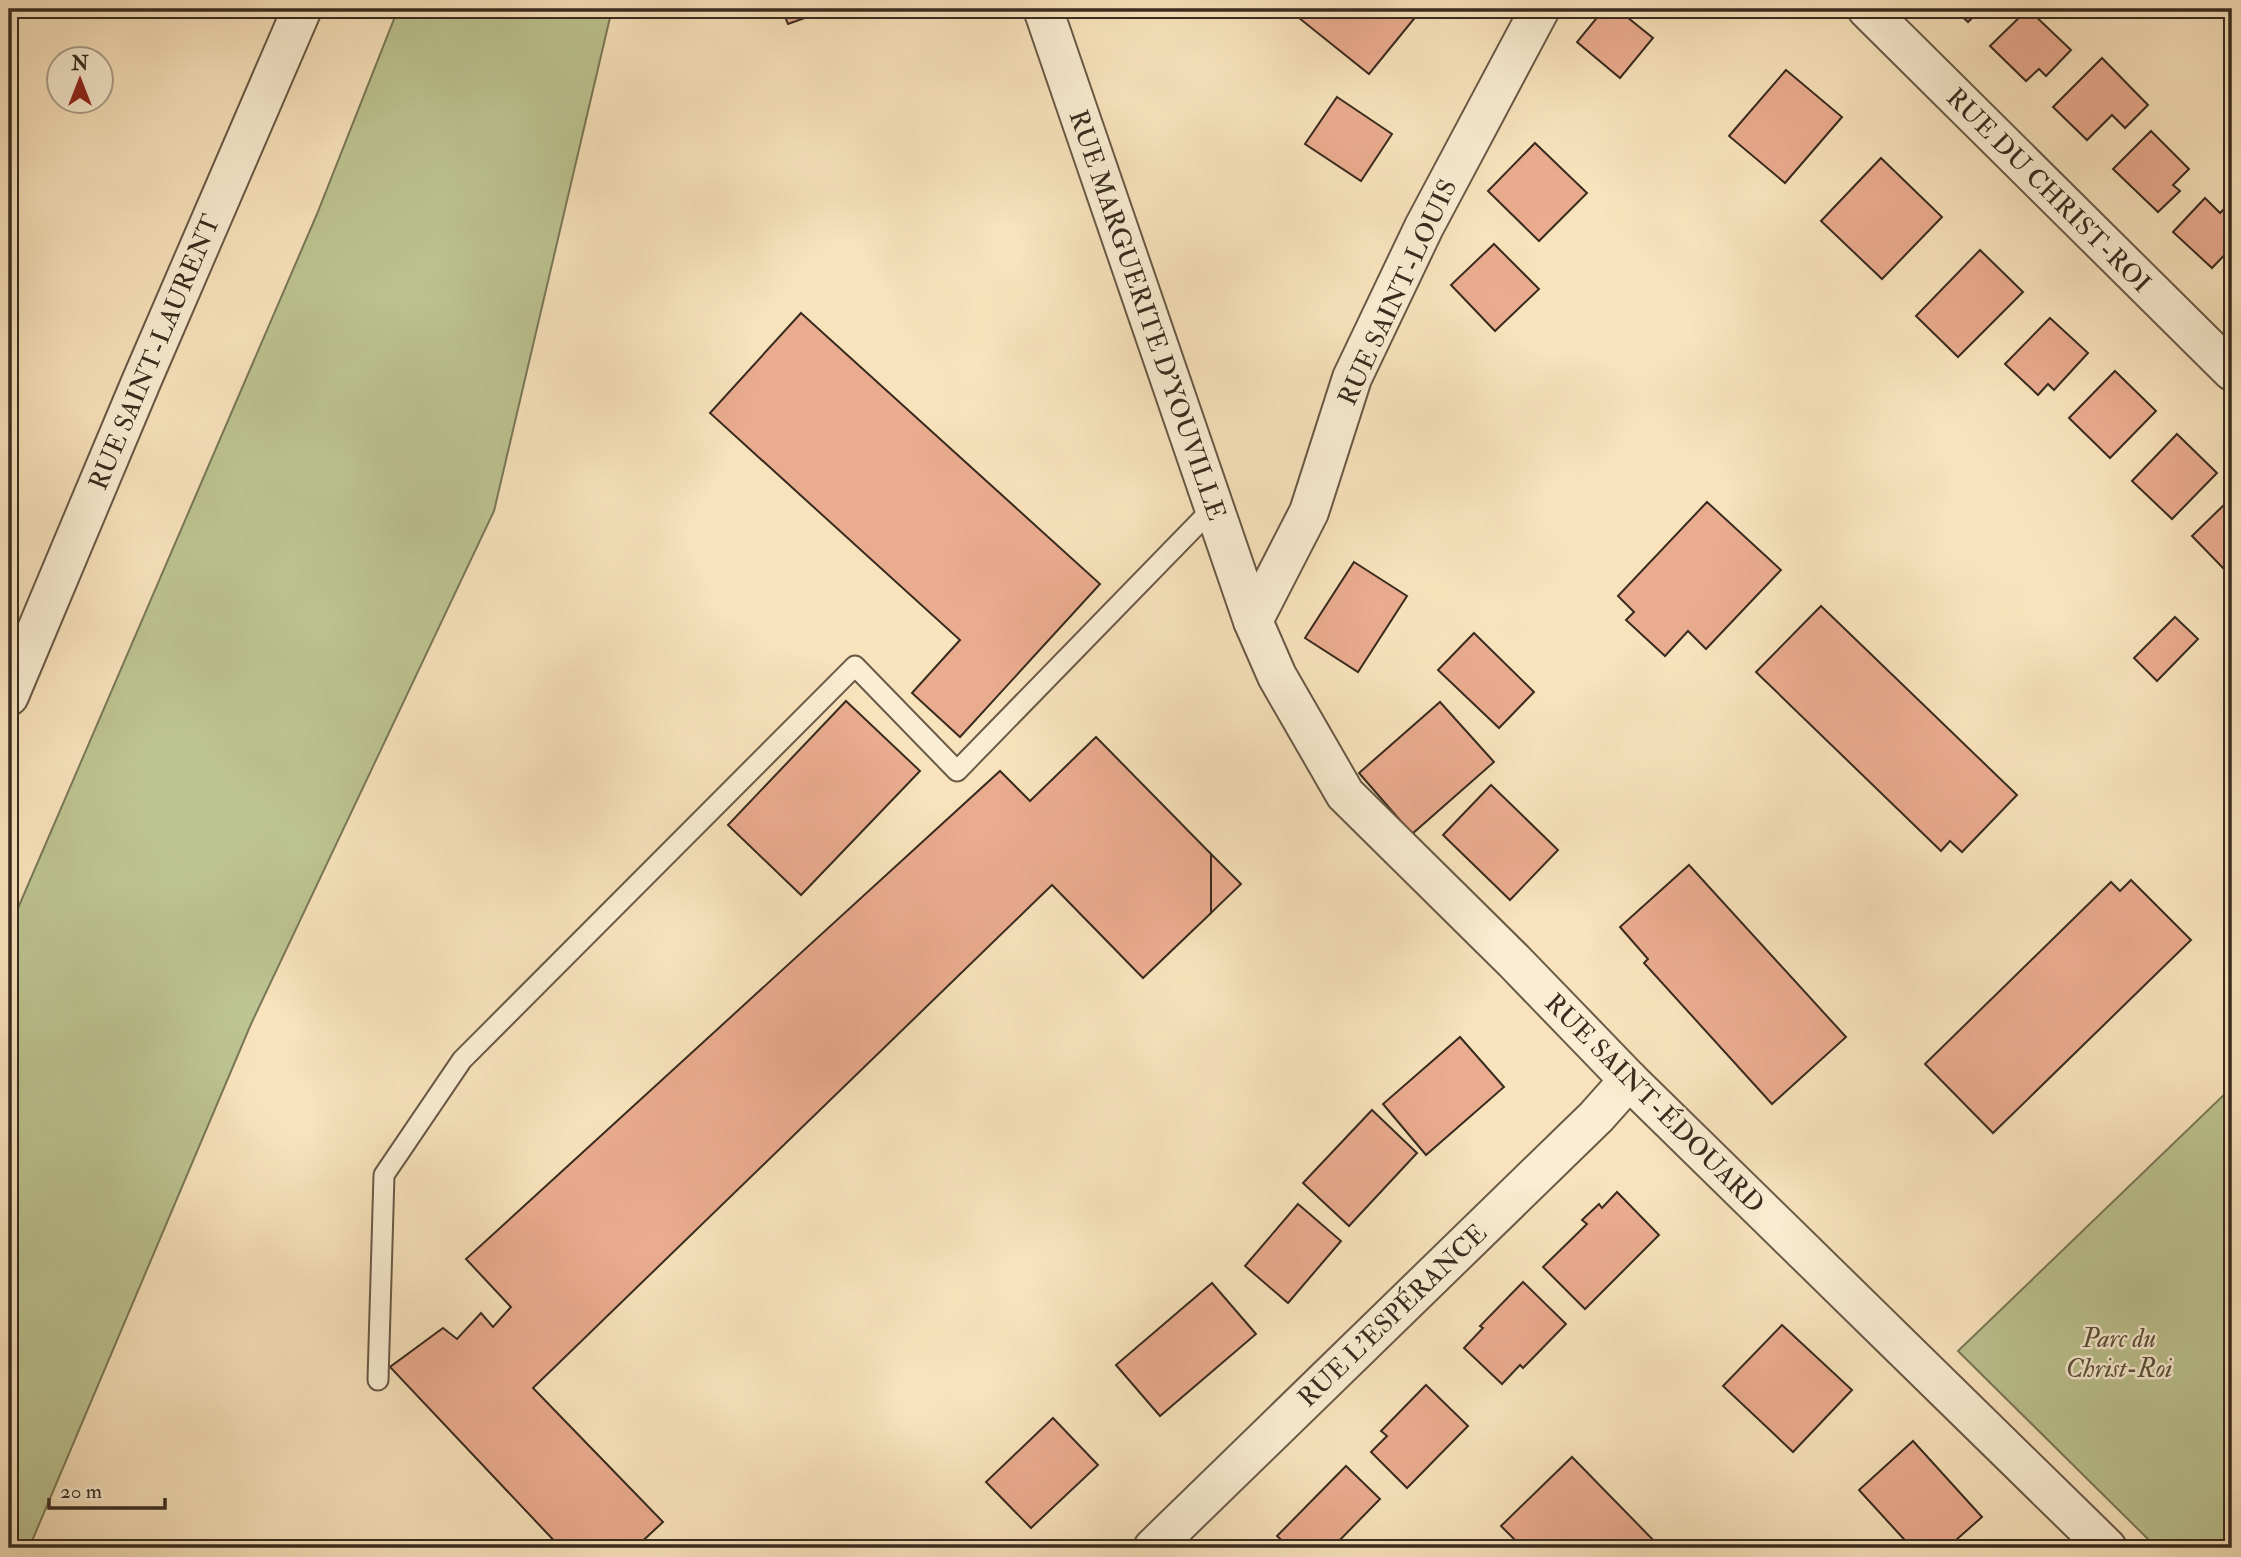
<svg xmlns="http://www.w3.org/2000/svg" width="2241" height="1557" viewBox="0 0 2241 1557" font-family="'IM FELL Double Pica',serif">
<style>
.green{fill:#bcc491;stroke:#7a7858;stroke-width:2}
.building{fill:#eaac8f;stroke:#392b1f;stroke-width:2}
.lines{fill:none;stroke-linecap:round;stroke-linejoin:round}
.service-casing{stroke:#695946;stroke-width:23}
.minor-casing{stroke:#695946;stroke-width:42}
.tertiary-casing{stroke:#695946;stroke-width:42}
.service{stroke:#faedd3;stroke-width:19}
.minor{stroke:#faedd3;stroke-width:38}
.tertiary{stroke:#faedd3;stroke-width:38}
.labels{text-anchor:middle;stroke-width:5;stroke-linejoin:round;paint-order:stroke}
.street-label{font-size:26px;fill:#392b1f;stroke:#faedd3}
.park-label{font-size:26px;font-style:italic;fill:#5a513c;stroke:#faedd3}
</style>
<rect width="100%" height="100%" fill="#f8e3bc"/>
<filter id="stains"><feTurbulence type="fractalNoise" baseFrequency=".00286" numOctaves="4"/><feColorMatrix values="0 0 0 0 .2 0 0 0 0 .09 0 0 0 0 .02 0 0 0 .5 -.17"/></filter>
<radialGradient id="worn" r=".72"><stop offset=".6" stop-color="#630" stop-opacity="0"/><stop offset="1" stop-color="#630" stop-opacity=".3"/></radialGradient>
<g class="green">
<path d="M398,9H612L494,511L251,1024L29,1548H9V929L317,214Z"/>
<path d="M2232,1087V1548H2157L1958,1351Z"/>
</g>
<g class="building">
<path d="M782,9H830L788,24Z"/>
<path d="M1307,9H1422L1369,74L1299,18Z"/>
<path d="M1604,9H1617L1653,38L1620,78L1577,42Z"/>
<path d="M1954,9H1981L1968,22Z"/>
<path d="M2028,9L2071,50L2046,76L2039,69L2026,81L1990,46Z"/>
<path d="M2102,58L2148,105L2125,128L2112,115L2087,140L2053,107Z"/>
<path d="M1786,70L1842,117L1785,183L1729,136Z"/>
<path d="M1337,97L1392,134L1361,181L1305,144Z"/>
<path d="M2151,131L2189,169L2173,185L2180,191L2158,212L2113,169Z"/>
<path d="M1535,143L1587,193L1539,241L1488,191Z"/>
<path d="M1881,158L1942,217L1882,279L1821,221Z"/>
<path d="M2205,198L2220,213L2227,206L2232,211V247L2212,268L2173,232Z"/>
<path d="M1494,244L1539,289L1495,331L1451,285Z"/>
<path d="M1980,250L2023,292L1958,357L1916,316Z"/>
<path d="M801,313L1100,584L960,737L912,693L960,640L710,413Z"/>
<path d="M2050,318L2088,353L2054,390L2048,384L2038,395L2005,364Z"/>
<path d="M2115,371L2156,411L2110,458L2069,418Z"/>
<path d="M2177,434L2217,473L2172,519L2132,481Z"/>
<path d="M2232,497V560L2224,569L2192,536Z"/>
<path d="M1707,502L1781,570L1706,649L1688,631L1665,656L1626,620L1634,612L1618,596Z"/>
<path d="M1354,562L1407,596L1358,672L1305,638Z"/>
<path d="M1821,606L2017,795L1962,852L1950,841L1941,851L1756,672Z"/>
<path d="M2175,617L2198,639L2157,681L2134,658Z"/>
<path d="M1474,633L1534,692L1499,728L1438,670Z"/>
<path d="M846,701L920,771L801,895L728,825Z"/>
<path d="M1440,702L1494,762L1412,834L1359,773Z"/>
<path d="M1096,737L1211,854V913L1143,978L1052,885L533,1388L663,1522L635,1548H561L390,1367L443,1328L457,1339L481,1313L493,1327L511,1307L466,1259L1000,771L1030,801Z"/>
<path d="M1491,785L1558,850L1510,900L1443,835Z"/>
<path d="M1211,854L1241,884L1211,913Z"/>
<path d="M1689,865L1846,1037L1772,1104L1644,963L1648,959L1620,927Z"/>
<path d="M2131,880L2191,940L1993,1133L1925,1064L2111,882L2120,891Z"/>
<path d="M1460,1037L1504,1087L1426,1155L1383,1104Z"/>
<path d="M1372,1110L1417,1153L1349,1226L1303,1183Z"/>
<path d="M1617,1192L1659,1235L1585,1309L1543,1267L1587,1224L1582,1220L1599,1204L1602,1208Z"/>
<path d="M1298,1204L1341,1241L1288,1303L1245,1266Z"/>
<path d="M1523,1282L1566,1324L1523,1368L1520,1365L1502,1384L1464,1348L1483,1328L1480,1326Z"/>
<path d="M1212,1283L1256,1334L1160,1416L1116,1365Z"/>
<path d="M1782,1325L1852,1390L1793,1452L1723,1386Z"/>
<path d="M1426,1385L1468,1426L1407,1488L1371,1452L1387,1436L1381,1431Z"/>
<path d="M1053,1418L1098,1465L1031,1528L986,1482Z"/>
<path d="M1913,1441L1982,1517L1947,1548H1912L1859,1490Z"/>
<path d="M1572,1457L1661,1548H1523L1501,1526Z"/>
<path d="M1346,1466L1380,1499L1332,1548H1327L1320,1541L1313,1548H1290L1277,1536Z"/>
</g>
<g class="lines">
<g class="service-casing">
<path id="service" d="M378,1380L384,1175L462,1060L855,666L957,771L1214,507"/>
</g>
<g class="minor-casing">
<g id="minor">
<path d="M1043,9L1253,621L1277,676L1345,794L1514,961L1629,1080L2107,1548"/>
<path d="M1867,9L2232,371"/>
<path d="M1253,621L1309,512L1352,378L1424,227L1540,9"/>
<path d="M1153,1548L1596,1117L1629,1080"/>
</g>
</g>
<g class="tertiary-casing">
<path id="tertiary" d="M9,696L141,382L302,9"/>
</g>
<use href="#service" class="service"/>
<use href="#minor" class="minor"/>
<use href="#tertiary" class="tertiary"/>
</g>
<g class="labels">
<g class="street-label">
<text transform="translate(2049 190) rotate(45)" y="9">RUE DU CHRIST-ROI</text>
<text transform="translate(1397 292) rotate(-65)" y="9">RUE SAINT-LOUIS</text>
<text transform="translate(1148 315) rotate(71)" y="9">RUE MARGUERITE D'YOUVILLE</text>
<text transform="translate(154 352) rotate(-67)" y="9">RUE SAINT-LAURENT</text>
<text transform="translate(1655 1103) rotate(45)" y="9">RUE SAINT-ÉDOUARD</text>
<text transform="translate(1392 1315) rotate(-44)" y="9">RUE L'ESPÉRANCE</text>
</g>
<g class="park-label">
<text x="2119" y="1347">Parc du<tspan x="2119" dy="30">Christ-Roi</tspan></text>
</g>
</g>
<rect width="2241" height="1557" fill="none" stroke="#f8e3bc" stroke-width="35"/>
<rect x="10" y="10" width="2220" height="1536" fill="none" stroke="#392b1f" stroke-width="3.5"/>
<rect x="18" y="18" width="2206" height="1522" fill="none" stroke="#392b1f" stroke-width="2"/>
<g transform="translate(80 80)"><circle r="33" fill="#faedd3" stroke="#ad9f8b" stroke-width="2"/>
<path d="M0-5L12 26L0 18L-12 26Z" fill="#8f2418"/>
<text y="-10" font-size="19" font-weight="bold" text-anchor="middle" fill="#392b1f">N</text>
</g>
<path d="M49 1498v10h116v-10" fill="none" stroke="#392b1f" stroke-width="3.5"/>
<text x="60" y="1498" font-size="21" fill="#392b1f" stroke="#faedd3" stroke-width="5" paint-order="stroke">20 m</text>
<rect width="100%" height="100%" filter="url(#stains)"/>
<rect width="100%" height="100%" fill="url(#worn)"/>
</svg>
